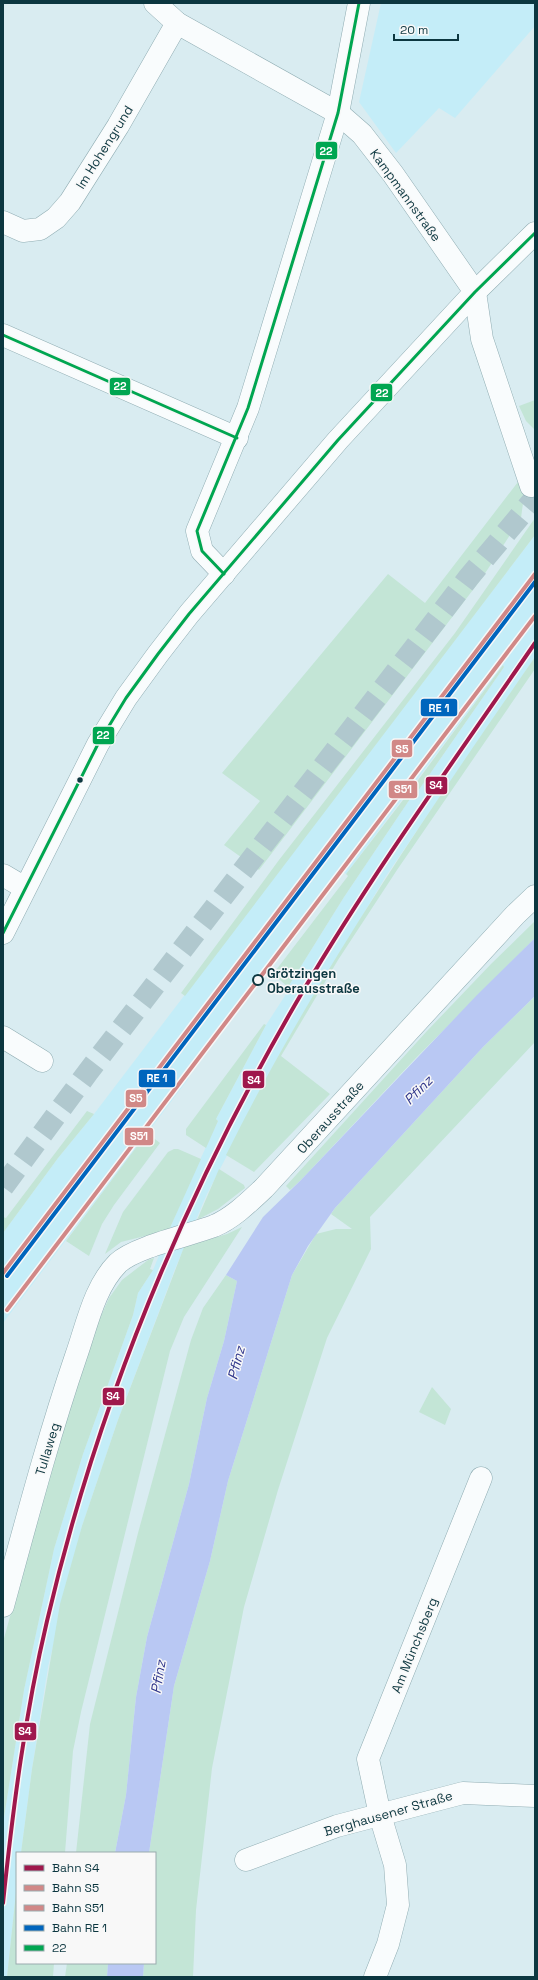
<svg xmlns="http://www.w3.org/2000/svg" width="538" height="1980" viewBox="0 0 538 1980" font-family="'Space Grotesk',sans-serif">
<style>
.built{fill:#c4edf8}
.green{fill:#c3e5d6}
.water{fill:#b9c8f3}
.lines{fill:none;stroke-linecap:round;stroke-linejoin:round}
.highway-tunnel{stroke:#b0c8ce;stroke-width:22;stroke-dasharray:22 11;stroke-linecap:butt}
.minor-casing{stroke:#90adb3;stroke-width:23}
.minor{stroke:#f9fcfd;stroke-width:22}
.bus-1-casing{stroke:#f8f8f8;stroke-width:6}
.bus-1{stroke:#00a651;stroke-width:3}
.rail-1-casing{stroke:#f8f8f8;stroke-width:7}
.rail-2-casing{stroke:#f8f8f8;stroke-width:7}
.rail-3-casing{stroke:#f8f8f8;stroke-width:7}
.rail-4-casing{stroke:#f8f8f8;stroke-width:7}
.rail-1{stroke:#9f184c;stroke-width:4}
.rail-2{stroke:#d18887;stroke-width:4}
.rail-3{stroke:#d18887;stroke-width:4}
.rail-4{stroke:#0065bd;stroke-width:4}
.bus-dot{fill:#0c3740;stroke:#f8f8f8;stroke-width:1.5}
.stop-dot{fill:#f8f8f8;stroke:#0c3740;stroke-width:2}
.labels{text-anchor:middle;stroke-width:3;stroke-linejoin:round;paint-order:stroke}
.street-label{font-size:13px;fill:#0c3740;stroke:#f8f8f8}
.stop-label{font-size:13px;font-weight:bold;fill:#0c3740;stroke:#f8f8f8;text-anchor:start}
.water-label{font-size:14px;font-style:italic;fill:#32388c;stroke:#f8f8f8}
.line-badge{stroke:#f8f8f8;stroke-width:1.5}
.badge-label{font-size:11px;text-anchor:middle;font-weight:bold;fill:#fff}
</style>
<rect width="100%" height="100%" fill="#d9ecf1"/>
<g class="built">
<path d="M381,3H535V26L455,118L439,108L396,153L359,102Z"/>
<path d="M535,535V657L386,876L279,1055L207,1194L175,1269L118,1420L82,1526L48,1667L32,1769L21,1853H17V1883L7,1977H3V1824L24,1690L54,1549L83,1454L133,1315L138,1293L153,1270L182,1199L218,1121L216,1119L266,1025L290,988L288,987L344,897L416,790L418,791L441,758L504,667L503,665L346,874L342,871L187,1076L189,1078L3,1323V1233L58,1158L94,1114Z"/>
</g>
<g class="green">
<path d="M535,400V430L526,421L519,406Z"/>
<path d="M521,478L524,496L521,518L482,578L259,870L224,845L260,801L222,773L388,574L425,603Z"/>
<path d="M535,518V535L185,996L181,993L279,860L455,633Z"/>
<path d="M535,657V669L397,870L338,960L281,1056L330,1094L254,1172L226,1155C313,980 424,818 535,657Z"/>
<path d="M503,665L504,667L418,791L416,790L344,897L288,987L273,974L348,876L346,874L410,791Z"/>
<path d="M535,921V938L415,1059L301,1180L290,1190L286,1186L427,1031L491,964Z"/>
<path d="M535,996V1042L370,1217L371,1249L327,1338L278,1490L244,1607L212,1768L196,1910L193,1977H143L144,1963H155V1853H149L174,1686L210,1561L228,1481L292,1275L316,1234L336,1229H352L331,1214L335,1208L483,1047Z"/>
<path d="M264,1024L266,1025L216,1119L218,1121L206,1148L186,1135V1129Z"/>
<path d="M87,1111L94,1114L58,1158L3,1233V1217L6,1218Z"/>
<path d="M147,1133L160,1143L114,1205L102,1224L89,1256L66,1241Z"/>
<path d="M174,1149H178L201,1159L169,1230L121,1242L105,1254L123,1212L168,1152Z"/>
<path d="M219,1169L244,1185L245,1188L218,1209L197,1220Z"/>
<path d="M242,1227L184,1317L170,1351L81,1712L73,1751L65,1853H21L32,1769L60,1604L82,1526L118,1420L184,1247L227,1234Z"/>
<path d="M154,1258L150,1269L153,1270L138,1293L133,1315L83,1454L54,1549L24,1690L3,1824V1642L80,1363L109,1298L122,1280L148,1260Z"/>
<path d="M226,1275L237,1281L224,1341L207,1398L189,1484L147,1637L136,1697L126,1795L115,1853H76L90,1724L138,1533L191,1340L203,1308Z"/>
<path d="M432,1387L451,1409L445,1425L419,1412Z"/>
<path d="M17,1883V1963H54L53,1977H7Z"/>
<path d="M67,1963H108L107,1977H65Z"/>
</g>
<g class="water">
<path d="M535,938V996L483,1047L335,1208L308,1246L292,1275L228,1481L210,1561L174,1686L149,1853H115L126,1795L136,1697L147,1637L189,1484L207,1398L224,1341L237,1281L226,1275L263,1217L301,1180L477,995Z"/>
<path d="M108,1963H144L143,1977H107Z"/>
</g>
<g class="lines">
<path class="highway-tunnel" d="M3,1187L88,1072L469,577L535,498"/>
<g class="minor-casing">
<g id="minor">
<path d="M155,3L177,23L338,113L362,134L393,174L475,292L482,339L531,486"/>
<path d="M3,222L23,231L40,229L56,218L70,202L118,126L177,23"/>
<path d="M3,335L237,438"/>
<path d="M224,574L202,551L197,531L248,408L338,113L359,3"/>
<path d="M3,875L25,888"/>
<path d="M3,933L98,744L126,698L158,654L189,614L338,440L475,292L535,233"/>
<path d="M3,1037L42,1061"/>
<path d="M3,1606C26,1522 48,1438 76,1356C87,1325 94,1287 118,1263C135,1247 190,1235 214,1226C233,1218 249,1202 264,1188L515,915L535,896"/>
<path d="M246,1860L337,1826L463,1793L535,1796"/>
<path d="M375,1977L388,1944L398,1905L395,1865L380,1815L368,1759L481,1478"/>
</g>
</g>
<use href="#minor" class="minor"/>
<g class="bus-1-casing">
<g id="bus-1">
<path d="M3,335L237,438"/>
<path d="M224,574L202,551L197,531L248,408L338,113L359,3"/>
<path d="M3,933L98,744L126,698L158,654L189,614L338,440L475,292L535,233"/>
</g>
</g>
<use href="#bus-1" class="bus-1"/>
<g class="rail-1-casing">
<path id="rail-1" d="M3,1903C13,1808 25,1714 47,1621C99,1399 188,1187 303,991C374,871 456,758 535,643"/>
</g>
<g class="rail-2-casing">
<path id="rail-2" d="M3,1273L535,574"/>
</g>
<g class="rail-3-casing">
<path id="rail-3" d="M7,1310L535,616"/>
</g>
<g class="rail-4-casing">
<path id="rail-4" d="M7,1276L535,582"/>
</g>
<use href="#rail-1" class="rail-1"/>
<use href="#rail-2" class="rail-2"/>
<use href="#rail-3" class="rail-3"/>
<use href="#rail-4" class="rail-4"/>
</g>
<circle class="bus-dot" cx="80" cy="780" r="3.5"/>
<circle class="stop-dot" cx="258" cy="980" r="5"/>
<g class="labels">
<g class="street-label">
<text transform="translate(104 147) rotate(-58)" y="5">Im Hohengrund</text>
<text transform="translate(406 195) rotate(54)" y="5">Kampmannstraße</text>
<text transform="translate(330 1117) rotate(-48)" y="5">Oberausstraße</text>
<text transform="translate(47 1449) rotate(-73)" y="5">Tullaweg</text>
<text transform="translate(414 1645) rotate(-68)" y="5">Am Münchsberg</text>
<text transform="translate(388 1813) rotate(-16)" y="5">Berghausener Straße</text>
</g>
<g class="stop-label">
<text x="267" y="978">Grötzingen<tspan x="267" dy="15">Oberausstraße</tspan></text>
</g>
<g class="water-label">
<text transform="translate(418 1090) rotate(-45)" y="5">Pfinz</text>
<text transform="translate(236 1363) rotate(-76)" y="5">Pfinz</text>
<text transform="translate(158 1677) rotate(-81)" y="5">Pfinz</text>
</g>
</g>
<g class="line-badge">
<rect x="315" y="141" width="23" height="19" rx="4" fill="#00a651"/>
<rect x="109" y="377" width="22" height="19" rx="4" fill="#00a651"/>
<rect x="370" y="383" width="23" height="19" rx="4" fill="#00a651"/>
<rect x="420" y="698" width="38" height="19" rx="4" fill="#0065bd"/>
<rect x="92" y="726" width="23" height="19" rx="4" fill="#00a651"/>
<rect x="391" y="739" width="22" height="19" rx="4" fill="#d18887"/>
<rect x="425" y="776" width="23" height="19" rx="4" fill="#9f184c"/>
<rect x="388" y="780" width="30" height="19" rx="4" fill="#d18887"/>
<rect x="138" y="1069" width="38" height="19" rx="4" fill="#0065bd"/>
<rect x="242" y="1070" width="23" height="19" rx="4" fill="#9f184c"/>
<rect x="125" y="1089" width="22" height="19" rx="4" fill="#d18887"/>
<rect x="124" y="1127" width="30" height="19" rx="4" fill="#d18887"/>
<rect x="102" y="1387" width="23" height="19" rx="4" fill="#9f184c"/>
<rect x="14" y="1722" width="23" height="19" rx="4" fill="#9f184c"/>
</g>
<g class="badge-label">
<text x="326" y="155">22</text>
<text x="120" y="390">22</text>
<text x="382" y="397">22</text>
<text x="439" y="712">RE 1</text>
<text x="103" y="739">22</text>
<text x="402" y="753">S5</text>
<text x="436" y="789">S4</text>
<text x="403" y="793">S51</text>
<text x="157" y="1082">RE 1</text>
<text x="254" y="1084">S4</text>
<text x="136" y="1102">S5</text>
<text x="139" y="1140">S51</text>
<text x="113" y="1400">S4</text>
<text x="25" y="1735">S4</text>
</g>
<rect width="538" height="1980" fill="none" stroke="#0c3740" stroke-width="8"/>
<rect x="16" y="1852" width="140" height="112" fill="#f8f8f8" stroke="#9aabae"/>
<rect x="24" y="1865" width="20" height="6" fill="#9f184c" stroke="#9aabae"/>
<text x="52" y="1872" font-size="12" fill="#0c3740">Bahn S4</text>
<rect x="24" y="1885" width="20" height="6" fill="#d18887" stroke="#9aabae"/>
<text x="52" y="1892" font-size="12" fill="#0c3740">Bahn S5</text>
<rect x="24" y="1905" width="20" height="6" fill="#d18887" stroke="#9aabae"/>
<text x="52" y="1912" font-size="12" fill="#0c3740">Bahn S51</text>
<rect x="24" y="1925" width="20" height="6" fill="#0065bd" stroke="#9aabae"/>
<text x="52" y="1932" font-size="12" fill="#0c3740">Bahn RE 1</text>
<rect x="24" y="1945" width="20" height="6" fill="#00a651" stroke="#9aabae"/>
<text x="52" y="1952" font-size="12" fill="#0c3740">22</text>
<path d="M394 34v6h64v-6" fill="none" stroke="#0c3740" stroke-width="2"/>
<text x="400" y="34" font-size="12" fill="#0c3740" stroke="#f8f8f8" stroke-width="3" paint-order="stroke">20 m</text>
</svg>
